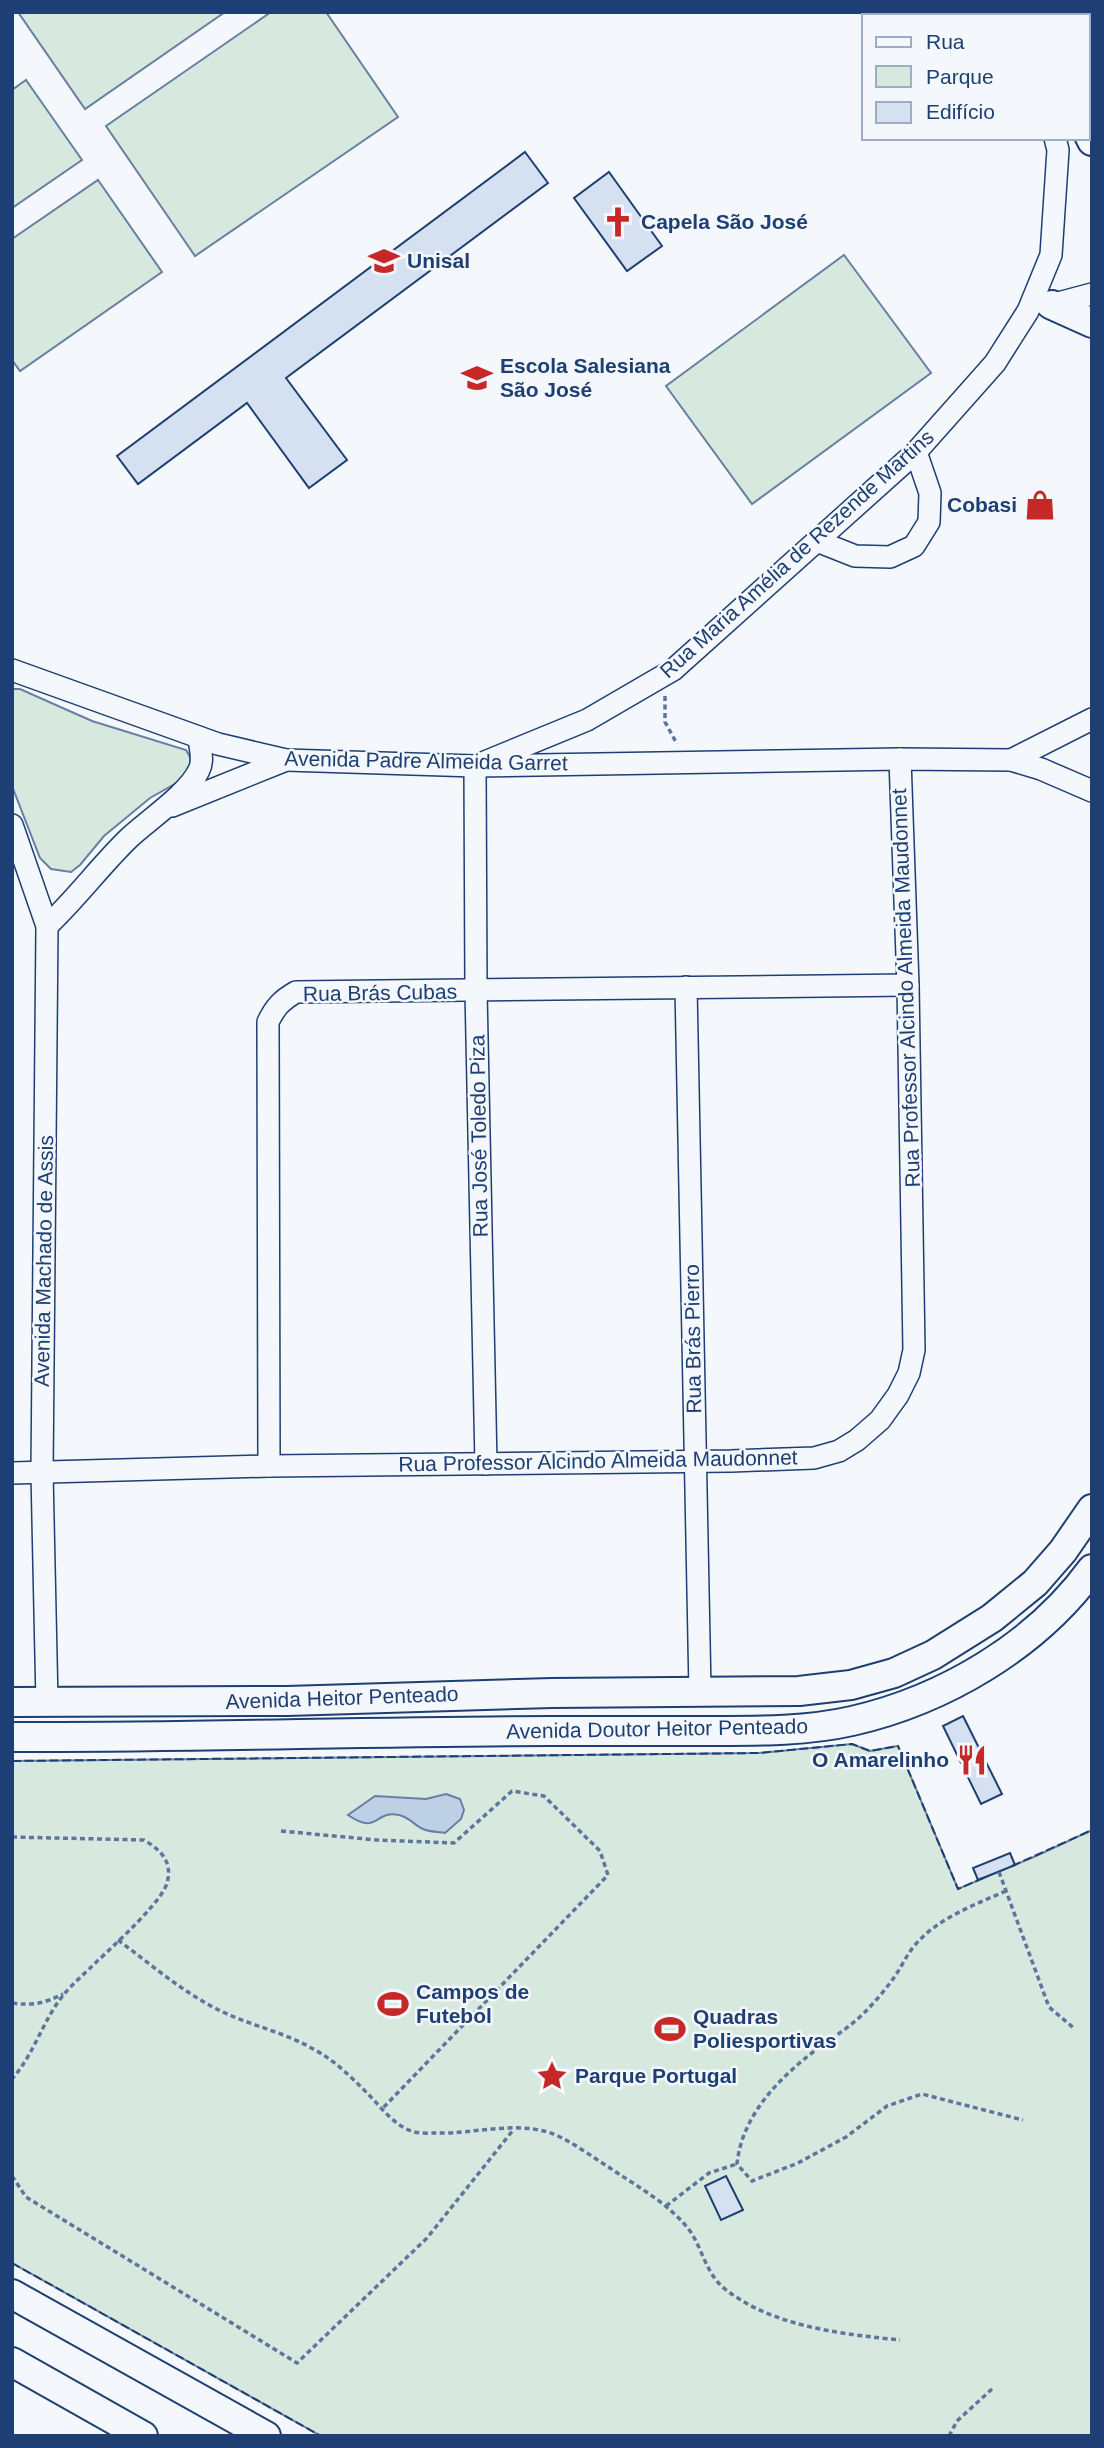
<svg xmlns="http://www.w3.org/2000/svg" width="1104" height="2448" viewBox="0 0 1104 2448" font-family="Helvetica,sans-serif">
<style>
.green{fill:#d7e8df;stroke:#687fa3;stroke-width:2}
.water{fill:#bed0e5;stroke:#687fa3;stroke-width:2}
.building{fill:#d5e0f0;stroke:#1d3f73;stroke-width:2}
.lines{fill:none;stroke-linecap:round;stroke-linejoin:round}
.minor-casing{stroke:#1d3f73;stroke-width:24}
.major-casing{stroke:#1d3f73;stroke-width:32}
.path{stroke:#5e769c;stroke-width:3.5;stroke-dasharray:5 3.5;stroke-linecap:butt}
.minor{stroke:#f4f7fb;stroke-width:21}
.major{stroke:#f4f7fb;stroke-width:28}
.fence{stroke:#1d3f73;stroke-width:2;stroke-dasharray:9 3.5;stroke-linecap:butt}
.labels{text-anchor:middle;stroke-width:5;stroke-linejoin:round;paint-order:stroke}
.poi-label{font-size:21px;font-weight:bold;fill:#1d3f73;stroke:#f4f7fb;text-anchor:start}
.street-label{font-size:21px;fill:#1d3f73;stroke:#f4f7fb}
</style>
<rect width="100%" height="100%" fill="#f4f7fb"/>
<g class="green">
<path d="M18,12H225L85,109Z"/>
<path d="M271,12H326L398,117L195,256L106,126Z"/>
<path d="M26,80L82,160L12,208V90Z"/>
<path d="M98,180L162,272L20,371L12,360V239Z"/>
<path d="M844,255L931,373L752,504L666,386Z"/>
<path d="M12,689H20L92,721L186,750L190,757L192,768L187,777L150,798L104,836L80,865L71,872L51,869L40,858L12,786Z"/>
<path d="M852,1744L870,1751L898,1746L958,1889L1036,1856L1092,1830V2436H321L12,2263V1761L759,1753Z"/>
</g>
<path class="water" d="M446,1794L460,1799L464,1810L461,1819L445,1833C438,1832 429,1832 423,1829C414,1825 409,1817 399,1815C373,1810 379,1836 348,1815L375,1796L426,1799Z"/>
<g class="building">
<path d="M525,152L548,183L286,378L347,460L309,488L247,403L138,484L117,456Z"/>
<path d="M609,172L662,246L627,271L574,198Z"/>
<path d="M963,1716L1002,1794L981,1804L943,1726Z"/>
<path d="M1010,1853L1015,1865L978,1880L973,1868Z"/>
<path d="M726,2176L743,2210L721,2220L705,2186Z"/>
</g>
<g class="lines">
<g class="minor-casing">
<g id="minor">
<path d="M1047,306L1092,294"/>
<path d="M817,541L855,556L890,557L914,546L929,522L930,493L916,452"/>
<path d="M12,670L218,744L286,760L475,766L900,759L1011,760L1092,719"/>
<path d="M1011,760L1041,769L1092,791"/>
<path d="M172,806L286,760"/>
<path d="M12,825L47,926L42,1473L47,1703"/>
<path d="M47,926C76,899 100,866 129,838C148,820 189,793 199,770C204,761 200,748 199,738"/>
<path d="M686,987L700,1691"/>
<path d="M486,1464L476,991L475,766L587,720L673,670L916,452L995,363L1028,311L1051,255L1058,150L1055,138"/>
<path d="M269,1466L268,1022C275,1007 282,1000 296,992L908,985"/>
<path d="M12,1473L269,1466L731,1461L814,1458L839,1451L857,1440L880,1420L898,1395L909,1373L914,1350L908,985L900,759"/>
</g>
</g>
<g class="major-casing">
<g id="major">
<path d="M1022,12L1024,16"/>
<path d="M1088,133L1092,141"/>
<path d="M1052,305L1092,323"/>
<path d="M12,1702L287,1701L552,1693L799,1691L851,1685L894,1673L933,1655L992,1618L1035,1583L1063,1551L1092,1509"/>
<path d="M12,1737C192,1738 372,1731 552,1731C606,1731 661,1731 716,1731C761,1731 808,1731 852,1721C944,1700 1036,1646 1092,1569"/>
<path d="M12,2294L266,2436"/>
<path d="M12,2362L143,2436"/>
</g>
</g>
<g class="path">
<path d="M1053,12L1056,16"/>
<path d="M1088,58L1092,63"/>
<path d="M665,696V722L677,744"/>
<path d="M281,1831L377,1840L454,1843L512,1791L544,1796L600,1851L608,1875L382,2109"/>
<path d="M12,1837L144,1840C161,1850 173,1862 167,1883C160,1908 86,1969 65,1993C43,2019 35,2053 12,2079"/>
<path d="M999,1872L1049,2007L1075,2029"/>
<path d="M1006,1891C974,1905 938,1918 915,1945C907,1954 902,1966 895,1976C886,1989 875,2002 864,2013C849,2028 833,2037 817,2049C779,2078 742,2115 737,2164L752,2181L798,2163L846,2137L887,2106L922,2094L1023,2120"/>
<path d="M118,1940C149,1963 179,1989 213,2007C246,2025 283,2031 315,2050C337,2062 354,2080 371,2097C383,2110 395,2125 411,2131C419,2134 429,2133 437,2133C476,2134 521,2119 558,2136C575,2144 591,2156 607,2166C636,2186 669,2203 690,2231C703,2250 706,2274 725,2289C773,2327 842,2334 900,2340"/>
<path d="M12,2003C33,2006 45,2003 63,1994"/>
<path d="M12,2176L26,2197L297,2363L427,2238L514,2129"/>
<path d="M666,2206L709,2173L737,2164"/>
<path d="M949,2436L957,2421L992,2389"/>
</g>
<use href="#minor" class="minor"/>
<use href="#major" class="major"/>
<g class="fence">
<path d="M12,1761L759,1753L852,1744L870,1751L898,1746L958,1889L983,1878"/>
<path d="M1012,1866L1092,1830"/>
<path d="M12,2263L321,2436"/>
</g>
</g>
<defs>
<g id="church-bare" transform="scale(2.415)"><path d="M-1.2-6h2.4v3.5h3.3v2.4h-3.3V6h-2.4V-.1h-3.3v-2.4h3.3Z" fill="#c62828" stroke="#f4f7fb" stroke-width="2.5" paint-order="stroke"/></g>
<g id="university-bare" transform="scale(2.415)"><path d="M0-5L7-2L0 1L-7-2ZM-4 1L0 2.5L4 1V4Q0 6-4 4Z" fill="#c62828" stroke="#f4f7fb" stroke-width="2.5" paint-order="stroke"/></g>
<g id="school-bare" transform="scale(2.415)"><path d="M0-5L7-2L0 1L-7-2ZM-4 1L0 2.5L4 1V4Q0 6-4 4Z" fill="#c62828" stroke="#f4f7fb" stroke-width="2.5" paint-order="stroke"/></g>
<g id="shop-bare" transform="scale(2.415)"><path d="M-5-2.5h2.3a2.7 3.5 0 0 1 5.4 0H5L5.5 6h-11ZM-1.5-2.5h3a1.5 2.3 0 0 0-3 0Z" fill="#c62828" stroke="#f4f7fb" stroke-width="2.5" paint-order="stroke"/></g>
<g id="restaurant-bare" transform="scale(2.415)"><path d="M-5-6h1v4h1v-4h1v4h1v-4h1v5L-1.5 .5V6h-2V.5L-5-1ZM5-6V6H3V1.5H1.5Q1.5-4 5-6Z" fill="#c62828" stroke="#f4f7fb" stroke-width="2.5" paint-order="stroke"/></g>
<g id="stadium-bare" transform="scale(2.415)"><path d="M0-5a6.5 5 0 1 0 0 10a6.5 5 0 1 0 0-10ZM-3.5-1.8h7v3.6h-7Z" fill="#c62828" stroke="#f4f7fb" stroke-width="2.5" paint-order="stroke"/></g>
<g id="sight-bare" transform="scale(2.415)"><path d="M0-6L1.8-2.2L6-1.7L2.9 1.2L3.7 5.4L0 3.3L-3.7 5.4L-2.9 1.2L-6-1.7L-1.8-2.2Z" fill="#c62828" stroke="#f4f7fb" stroke-width="2.5" paint-order="stroke"/></g>
</defs>
<g fill-rule="evenodd">
<use href="#church-bare" x="618" y="222"/>
<use href="#university-bare" x="384" y="261"/>
<use href="#school-bare" x="477" y="378"/>
<use href="#shop-bare" x="1040" y="505"/>
<use href="#restaurant-bare" x="972" y="1760"/>
<use href="#stadium-bare" x="393" y="2004"/>
<use href="#stadium-bare" x="670" y="2029"/>
<use href="#sight-bare" x="552" y="2076"/>
</g>
<g class="labels">
<g class="poi-label">
<text x="641" y="229">Capela São José</text>
<text x="407" y="268">Unisal</text>
<text x="500" y="373">Escola Salesiana<tspan x="500" dy="24">São José</tspan></text>
<text x="1017" y="512" text-anchor="end">Cobasi</text>
<text x="949" y="1767" text-anchor="end">O Amarelinho</text>
<text x="416" y="1999">Campos de<tspan x="416" dy="24">Futebol</tspan></text>
<text x="693" y="2024">Quadras<tspan x="693" dy="24">Poliesportivas</tspan></text>
<text x="575" y="2083">Parque Portugal</text>
</g>
<g class="street-label">
<text transform="translate(797 554) rotate(-42)" y="7">Rua Maria Amélia de Rezende Martins</text>
<text transform="translate(426 761) rotate(1)" y="7">Avenida Padre Almeida Garret</text>
<text transform="translate(906 988) rotate(-92)" y="7">Rua Professor Alcindo Almeida Maudonnet</text>
<text transform="translate(380 993) rotate(-1)" y="7">Rua Brás Cubas</text>
<text transform="translate(479 1136) rotate(-91)" y="7">Rua José Toledo Piza</text>
<text transform="translate(44 1261) rotate(-89)" y="7">Avenida Machado de Assis</text>
<text transform="translate(693 1339) rotate(-91)" y="7">Rua Brás Pierro</text>
<text transform="translate(598 1461) rotate(-1)" y="7">Rua Professor Alcindo Almeida Maudonnet</text>
<text transform="translate(342 1698) rotate(-2)" y="7">Avenida Heitor Penteado</text>
<text transform="translate(657 1729) rotate(-1)" y="7">Avenida Doutor Heitor Penteado</text>
</g>
</g>
<rect width="1104" height="2448" fill="none" stroke="#1d3f73" stroke-width="28"/>
<rect x="862" y="14" width="228" height="126" fill="#f4f7fb" stroke="#9eadc5" stroke-width="2"/>
<rect x="876" y="37" width="35" height="10" fill="#f4f7fb" stroke="#9eadc5" stroke-width="2"/>
<text x="926" y="49" font-size="21" fill="#1d3f73">Rua</text>
<rect x="876" y="66" width="35" height="21" fill="#d7e8df" stroke="#9eadc5" stroke-width="2"/>
<text x="926" y="84" font-size="21" fill="#1d3f73">Parque</text>
<rect x="876" y="102" width="35" height="21" fill="#d5e0f0" stroke="#9eadc5" stroke-width="2"/>
<text x="926" y="119" font-size="21" fill="#1d3f73">Edifício</text>
</svg>
